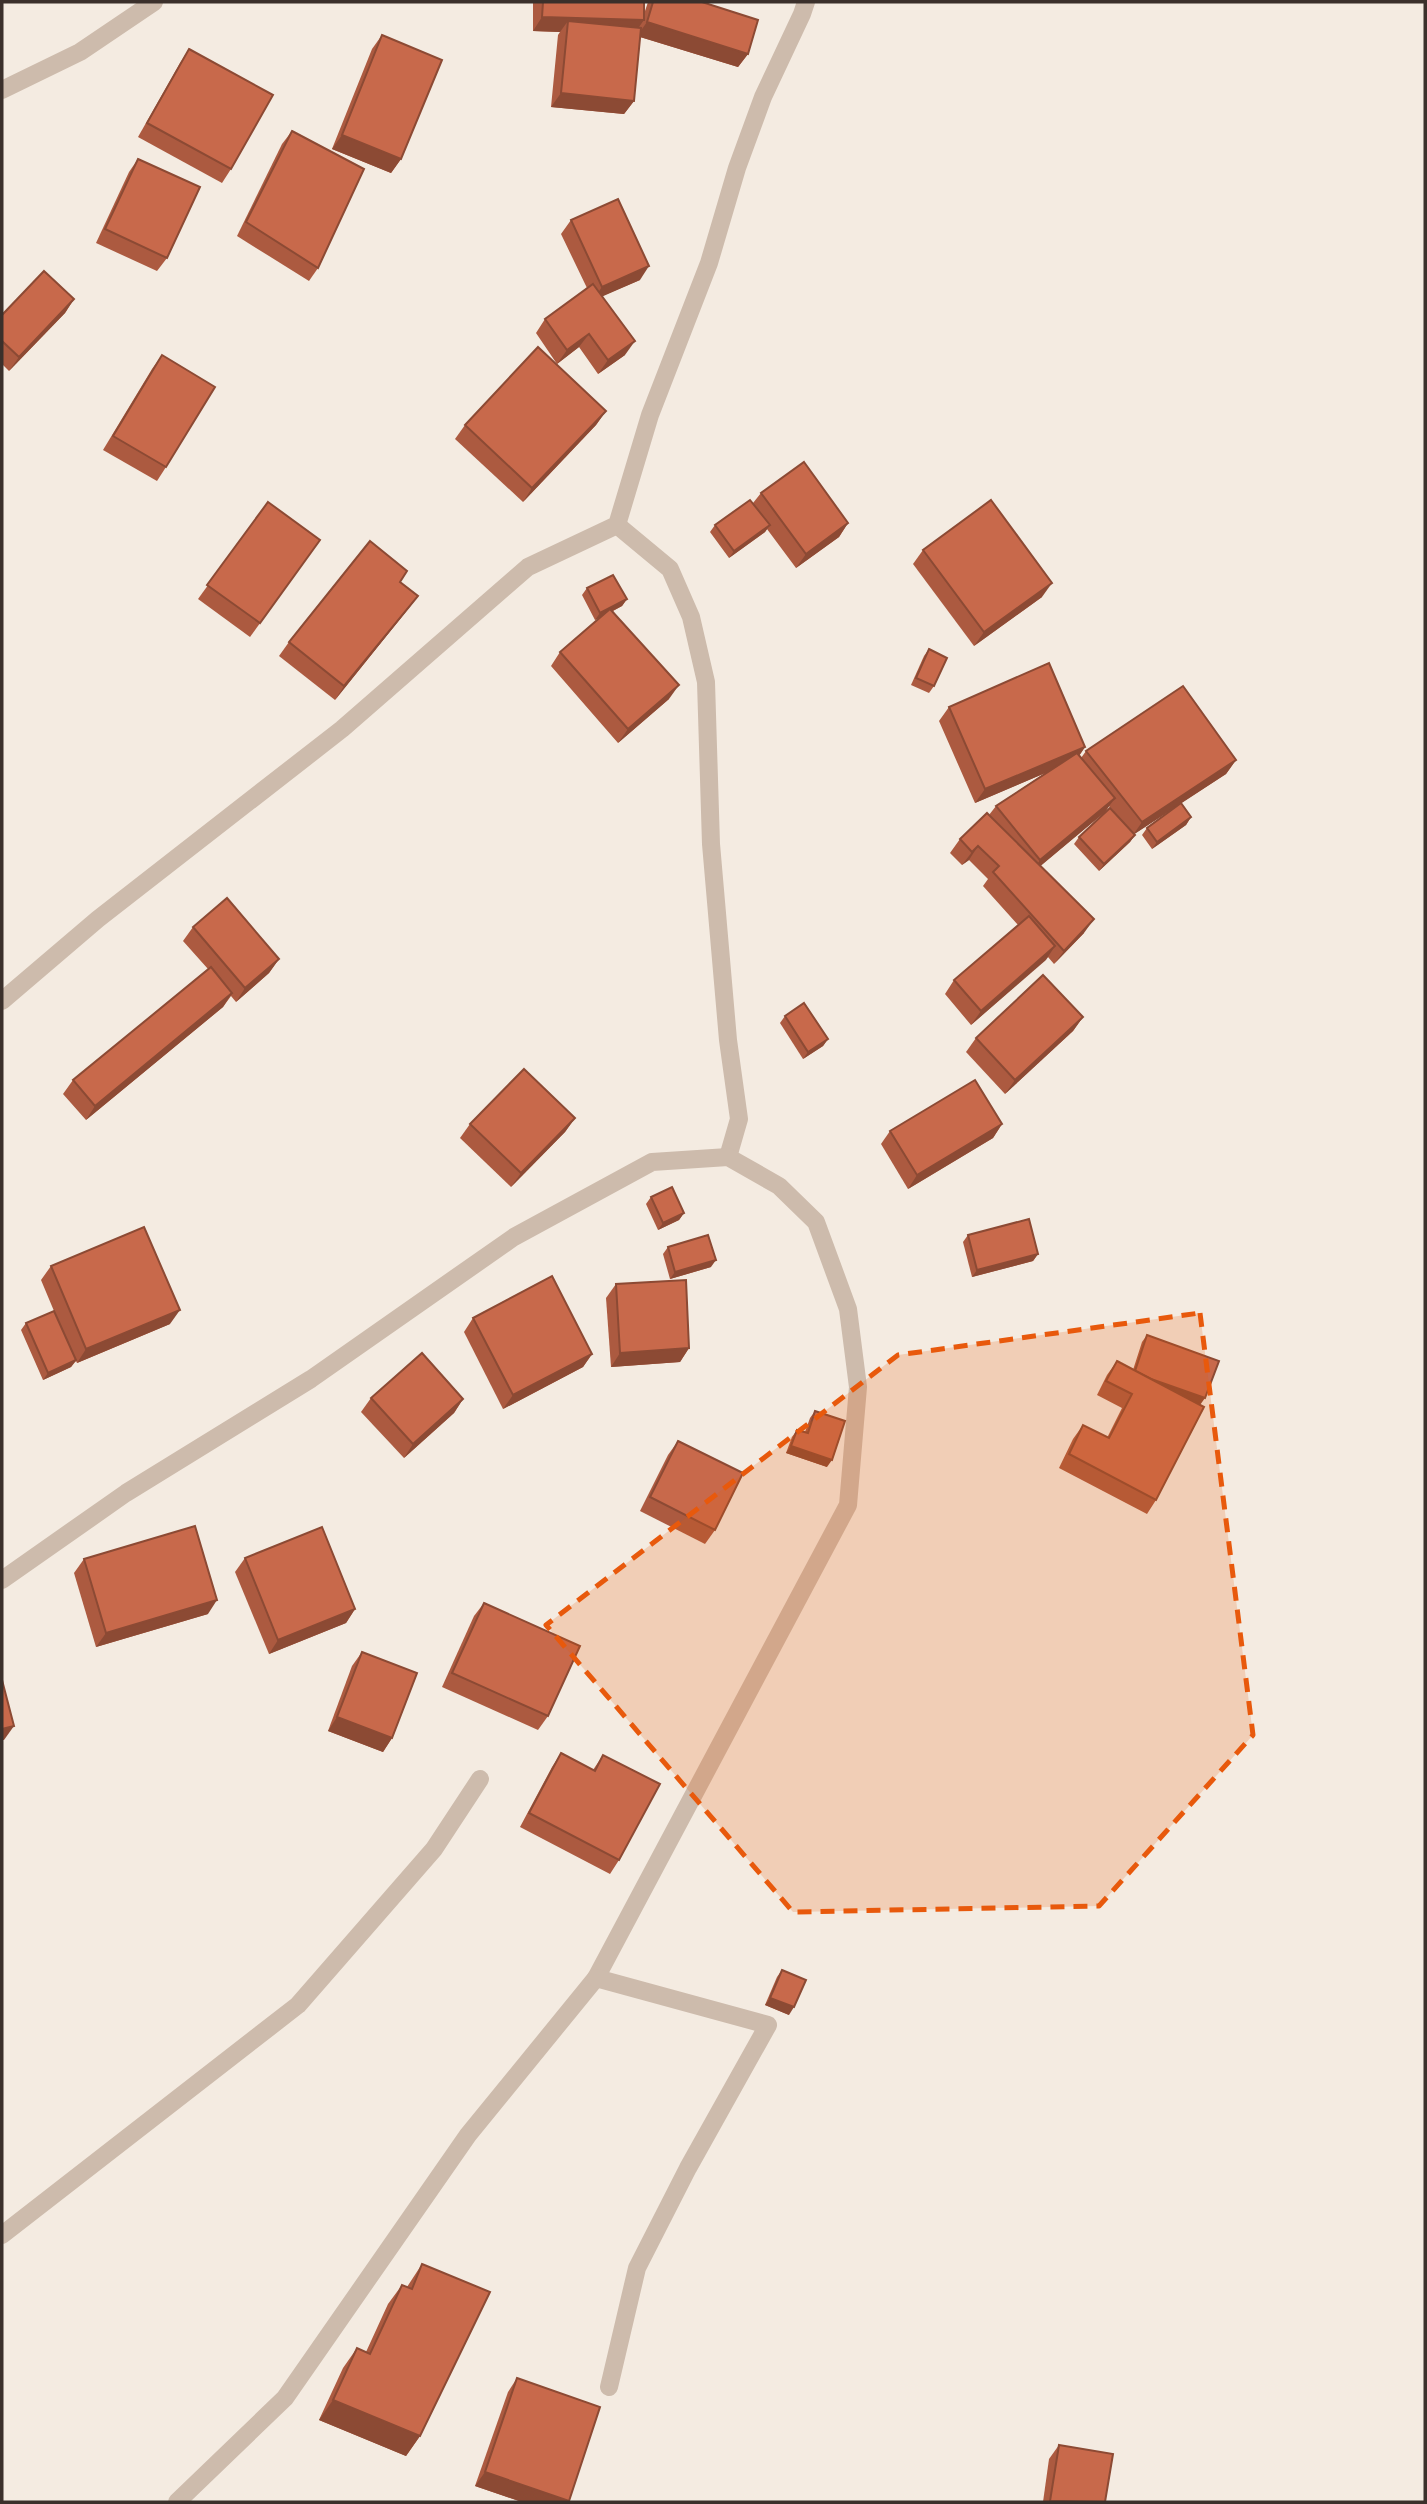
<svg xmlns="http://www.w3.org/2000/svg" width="1427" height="2504" viewBox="0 0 1427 2504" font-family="Helvetica,sans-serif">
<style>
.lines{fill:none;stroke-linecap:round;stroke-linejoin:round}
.minor{stroke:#cdbbac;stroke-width:18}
.wall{fill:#ac5a40}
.shaded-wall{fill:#8c4a34}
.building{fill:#c8694b;stroke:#8c4a34;stroke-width:2}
.marked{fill:#e8590c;fill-opacity:0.2;stroke:#e8590c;stroke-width:5;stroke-dasharray:14 9;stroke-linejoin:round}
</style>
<rect width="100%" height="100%" fill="#f4ebe1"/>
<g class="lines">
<g class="minor">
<path d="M2,90L80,52L154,2"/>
<path d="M617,525L670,569L691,617L706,682L711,844L728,1040L739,1119L728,1157"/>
<path d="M2,1001L98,919L342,729L528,567L617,525L650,415L709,263L737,168L763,97L802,14L806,2"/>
<path d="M2,1580L126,1493L311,1379L514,1237L652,1162L728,1157L779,1186L816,1222L848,1309L858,1387L848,1505L596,1978L468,2135L285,2398L177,2502"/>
<path d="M596,1978L768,2025L688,2168L637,2268L609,2387"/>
<path d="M2,2235L298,2005L434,1849L480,1779"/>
</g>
</g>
<g class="wall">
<path d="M533,2H644V14L648,2H702L748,54L738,67L640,37L634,101L624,114L551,107L558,35L560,32L533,31Z"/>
<path d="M382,35L401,159L391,173L332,149L372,49Z"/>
<path d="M189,49L231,169L222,183L138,137L180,63Z"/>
<path d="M292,131L318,268L309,281L237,236L282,144Z"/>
<path d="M138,159L167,258L157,271L96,243L129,172Z"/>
<path d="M571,220L640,280L602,296L625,355L598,374L579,347L557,364L536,333L545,319L587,288L561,234Z"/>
<path d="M74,299L65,313L9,371L2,364V315Z"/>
<path d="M162,355L166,467L157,481L103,450L152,369Z"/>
<path d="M606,411L596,425L523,502L455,439L465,425Z"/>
<path d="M761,493L848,523L839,537L796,568L767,529L765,532L729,558L710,532L715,525L753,503Z"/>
<path d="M268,502L320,540L250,637L198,599Z"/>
<path d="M923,550L1042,597L974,646L913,564Z"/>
<path d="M400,582L418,596L408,609L335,700L279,656L289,642Z"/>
<path d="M587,588L627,599L622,606L613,611L669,699L618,743L551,666L560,652L600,618L595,620L582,595Z"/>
<path d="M929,649L934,686L929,693L911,685L924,656Z"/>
<path d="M949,707L1085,747L1079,756L1081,758L1086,751L1236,760L1226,774L1181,803L1191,817L1186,825L1152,849L1142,835L1147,828L1172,809L1134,834L1135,835L1130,842L1099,871L1074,844L1079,837L1115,813L1109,806L1105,812L1040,866L1084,933L1054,964L1048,957L971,1025L945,994L954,980L1018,925L983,886L988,879L969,860L962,865L950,853L960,839L989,815L996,806L1045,773L975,803L939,721Z"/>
<path d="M193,927L279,959L269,973L236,1002L231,996L223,1007L86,1120L63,1094L73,1080L208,969L183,941Z"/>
<path d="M785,1016L828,1039L823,1046L803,1059L780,1023Z"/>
<path d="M1083,1017L1073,1031L1005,1094L966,1052L976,1038Z"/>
<path d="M575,1118L565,1132L511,1187L460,1138L470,1124Z"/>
<path d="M1002,1124L993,1138L908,1189L881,1144L890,1131Z"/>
<path d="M651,1197L684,1213L679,1220L658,1230L646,1204Z"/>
<path d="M968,1235L1038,1254L1033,1261L972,1277L963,1242Z"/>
<path d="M668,1247L711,1267L670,1279L663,1254Z"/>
<path d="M51,1266L170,1324L77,1363L76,1361L71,1367L43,1380L21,1330L26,1323L54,1311L41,1280Z"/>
<path d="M616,1284L689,1348L680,1362L611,1367L606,1298Z"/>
<path d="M473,1318L592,1354L583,1367L503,1409L464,1332Z"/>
<path d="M1147,1335L1200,1405L1156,1500L1147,1514L1059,1468L1073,1439L1083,1425L1107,1438L1122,1408L1097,1395L1107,1375L1117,1361L1133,1370L1142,1342Z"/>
<path d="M371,1398L463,1399L454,1413L404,1458L361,1412Z"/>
<path d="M815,1411L827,1467L786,1453L792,1437L797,1430L805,1432L810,1418Z"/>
<path d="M678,1441L715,1530L705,1544L640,1511L668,1455Z"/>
<path d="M245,1558L355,1609L346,1623L269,1654L235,1572Z"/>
<path d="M84,1559L208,1614L96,1647L74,1573Z"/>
<path d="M484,1603L548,1716L538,1730L442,1687L474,1616Z"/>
<path d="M362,1652L392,1738L383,1752L328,1731L352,1666Z"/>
<path d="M561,1753L593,1770L603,1755L619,1860L610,1874L520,1827L552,1767Z"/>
<path d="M782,1970L789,2015L765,2005L777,1977Z"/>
<path d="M422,2264L420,2436L406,2456L319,2420L343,2368L357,2348L366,2352L388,2304L402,2285L407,2287Z"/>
<path d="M517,2378L569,2501L568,2502H522L475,2486L508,2392Z"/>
<path d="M1059,2445L1105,2502H1043L1049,2459Z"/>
</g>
<g class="shaded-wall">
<path d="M542,17L644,20L634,34L568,21L560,32L533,31Z"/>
<path d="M647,22L748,54L738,67L637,36Z"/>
<path d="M561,93L634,101L624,114L551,107Z"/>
<path d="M342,135L401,159L391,173L332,149Z"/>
<path d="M649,266L640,280L592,301L602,287Z"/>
<path d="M74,299L65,313L9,371L19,357Z"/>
<path d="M589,334L579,347L557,364L567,350Z"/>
<path d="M635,341L625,355L598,374L608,360Z"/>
<path d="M606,411L596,425L523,502L532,488Z"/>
<path d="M848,523L839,537L796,568L806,554Z"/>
<path d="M770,525L765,532L729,558L734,551Z"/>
<path d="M1052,583L1042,597L974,646L984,632Z"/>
<path d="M418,596L408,609L335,700L344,686Z"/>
<path d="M627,599L622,606L595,620L600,613Z"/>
<path d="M679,685L669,699L618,743L628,729Z"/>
<path d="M1085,747L1076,760L975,803L985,789Z"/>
<path d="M1236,760L1226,774L1133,835L1142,822Z"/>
<path d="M1115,798L1105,812L1031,874L1040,860Z"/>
<path d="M1191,817L1186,825L1152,849L1157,842Z"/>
<path d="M1135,835L1130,842L1099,871L1104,864Z"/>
<path d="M978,846L969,860L962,865L972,852Z"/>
<path d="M1094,919L1084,933L1054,964L1064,951Z"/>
<path d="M1055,946L1046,960L971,1025L981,1011Z"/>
<path d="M279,959L269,973L236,1002L245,988Z"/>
<path d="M232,993L223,1007L86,1120L95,1106Z"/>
<path d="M1083,1017L1073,1031L1005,1094L1015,1080Z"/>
<path d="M828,1039L823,1046L803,1059L808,1052Z"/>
<path d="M575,1118L565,1132L511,1187L521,1173Z"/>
<path d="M1002,1124L993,1138L908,1189L917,1175Z"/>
<path d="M684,1213L679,1220L658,1230L663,1223Z"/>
<path d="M1038,1254L1033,1261L972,1277L977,1270Z"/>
<path d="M716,1260L711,1267L670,1279L675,1272Z"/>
<path d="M180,1310L170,1324L77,1363L86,1349Z"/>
<path d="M689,1348L680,1362L611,1367L620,1353Z"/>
<path d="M592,1354L583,1367L503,1409L513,1395Z"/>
<path d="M76,1360L71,1367L43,1380L48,1373Z"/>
<path d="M1134,1373L1205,1398L1200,1405Z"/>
<path d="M463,1399L454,1413L404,1458L413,1444Z"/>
<path d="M791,1446L832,1460L827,1467L786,1453Z"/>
<path d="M217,1600L208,1614L96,1647L106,1633Z"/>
<path d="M355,1609L346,1623L269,1654L278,1640Z"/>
<path d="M337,1717L392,1738L383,1752L328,1731Z"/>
<path d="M14,1726L4,1740H2V1729Z"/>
<path d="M770,1998L794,2007L789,2015L765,2005Z"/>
<path d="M333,2400L420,2436L406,2456L319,2420Z"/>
<path d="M485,2472L569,2501L568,2502H522L475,2486Z"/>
</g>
<g class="building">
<path d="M543,2H644V20L542,17Z"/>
<path d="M653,2H702L758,20L748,54L647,22Z"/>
<path d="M568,21L641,28L634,101L561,93Z"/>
<path d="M382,35L442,60L401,159L342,135Z"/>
<path d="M189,49L273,95L231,169L147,123Z"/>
<path d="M292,131L364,169L318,268L246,222Z"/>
<path d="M138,159L200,187L167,258L105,229Z"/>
<path d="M618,199L649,266L602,287L571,220Z"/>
<path d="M44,271L74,299L19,357L2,341V315Z"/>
<path d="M593,284L635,341L608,360L589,334L567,350L545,319Z"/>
<path d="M538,347L606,411L532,488L465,425Z"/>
<path d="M162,355L215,387L166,467L113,436Z"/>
<path d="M804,462L848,523L806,554L761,493Z"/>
<path d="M750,500L770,525L734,551L715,525Z"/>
<path d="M991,500L1052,583L984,632L923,550Z"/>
<path d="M268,502L320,540L260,623L207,585Z"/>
<path d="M370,541L407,571L400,582L418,596L344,686L289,642Z"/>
<path d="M613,575L627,599L600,613L587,588Z"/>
<path d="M610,609L679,685L628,729L560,652Z"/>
<path d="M929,649L947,658L934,686L916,678Z"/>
<path d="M1049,663L1085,747L985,789L949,707Z"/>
<path d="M1183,686L1236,760L1142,822L1086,751Z"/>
<path d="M1077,753L1115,798L1040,860L996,806Z"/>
<path d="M1181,803L1191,817L1157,842L1147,828Z"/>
<path d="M1110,808L1135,835L1104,864L1079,837Z"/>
<path d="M987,813L1094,919L1064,951L993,872L999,866L978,846L972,852L960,839Z"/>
<path d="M227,898L279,959L245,988L193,927Z"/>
<path d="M1029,916L1055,946L981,1011L954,980Z"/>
<path d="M211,967L232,993L95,1106L73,1080Z"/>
<path d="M1043,975L1083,1017L1015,1080L976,1038Z"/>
<path d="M804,1003L828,1039L808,1052L785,1016Z"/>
<path d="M524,1069L575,1118L521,1173L470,1124Z"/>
<path d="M975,1080L1002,1124L917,1175L890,1131Z"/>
<path d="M672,1187L684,1213L663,1223L651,1197Z"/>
<path d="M1029,1219L1038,1254L977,1270L968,1235Z"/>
<path d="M144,1227L180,1310L86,1349L51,1266Z"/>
<path d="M708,1235L716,1260L675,1272L668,1247Z"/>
<path d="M552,1276L592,1354L513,1395L473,1318Z"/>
<path d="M686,1280L689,1348L620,1353L616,1284Z"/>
<path d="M54,1311L76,1360L48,1373L26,1323Z"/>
<path d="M1147,1335L1219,1361L1205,1398L1151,1379L1135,1371Z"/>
<path d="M422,1353L463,1399L413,1444L371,1398Z"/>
<path d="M1117,1361L1204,1407L1156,1500L1069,1454L1083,1425L1109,1438L1132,1394L1106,1381Z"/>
<path d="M815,1411L845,1421L832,1460L791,1446L797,1430L808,1433Z"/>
<path d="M678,1441L743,1473L715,1530L650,1497Z"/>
<path d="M195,1526L217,1600L106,1633L84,1559Z"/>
<path d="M322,1527L355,1609L278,1640L245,1558Z"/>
<path d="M484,1603L580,1646L548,1716L452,1673Z"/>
<path d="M362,1652L417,1673L392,1738L337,1717Z"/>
<path d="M2,1680L14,1726L2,1729Z"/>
<path d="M561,1753L595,1771L603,1755L660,1784L619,1860L529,1813Z"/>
<path d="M782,1970L806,1980L794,2007L770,1998Z"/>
<path d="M422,2264L490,2292L420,2436L333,2400L357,2348L370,2354L402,2285L412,2289Z"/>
<path d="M517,2378L600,2407L569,2501L485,2472Z"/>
<path d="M1059,2445L1113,2454L1105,2502L1050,2501Z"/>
</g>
<path class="marked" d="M1200,1313L1253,1735L1099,1906L793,1912L546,1625L898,1355Z"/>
<rect width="1427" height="2504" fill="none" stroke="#3b302b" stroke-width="7"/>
</svg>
